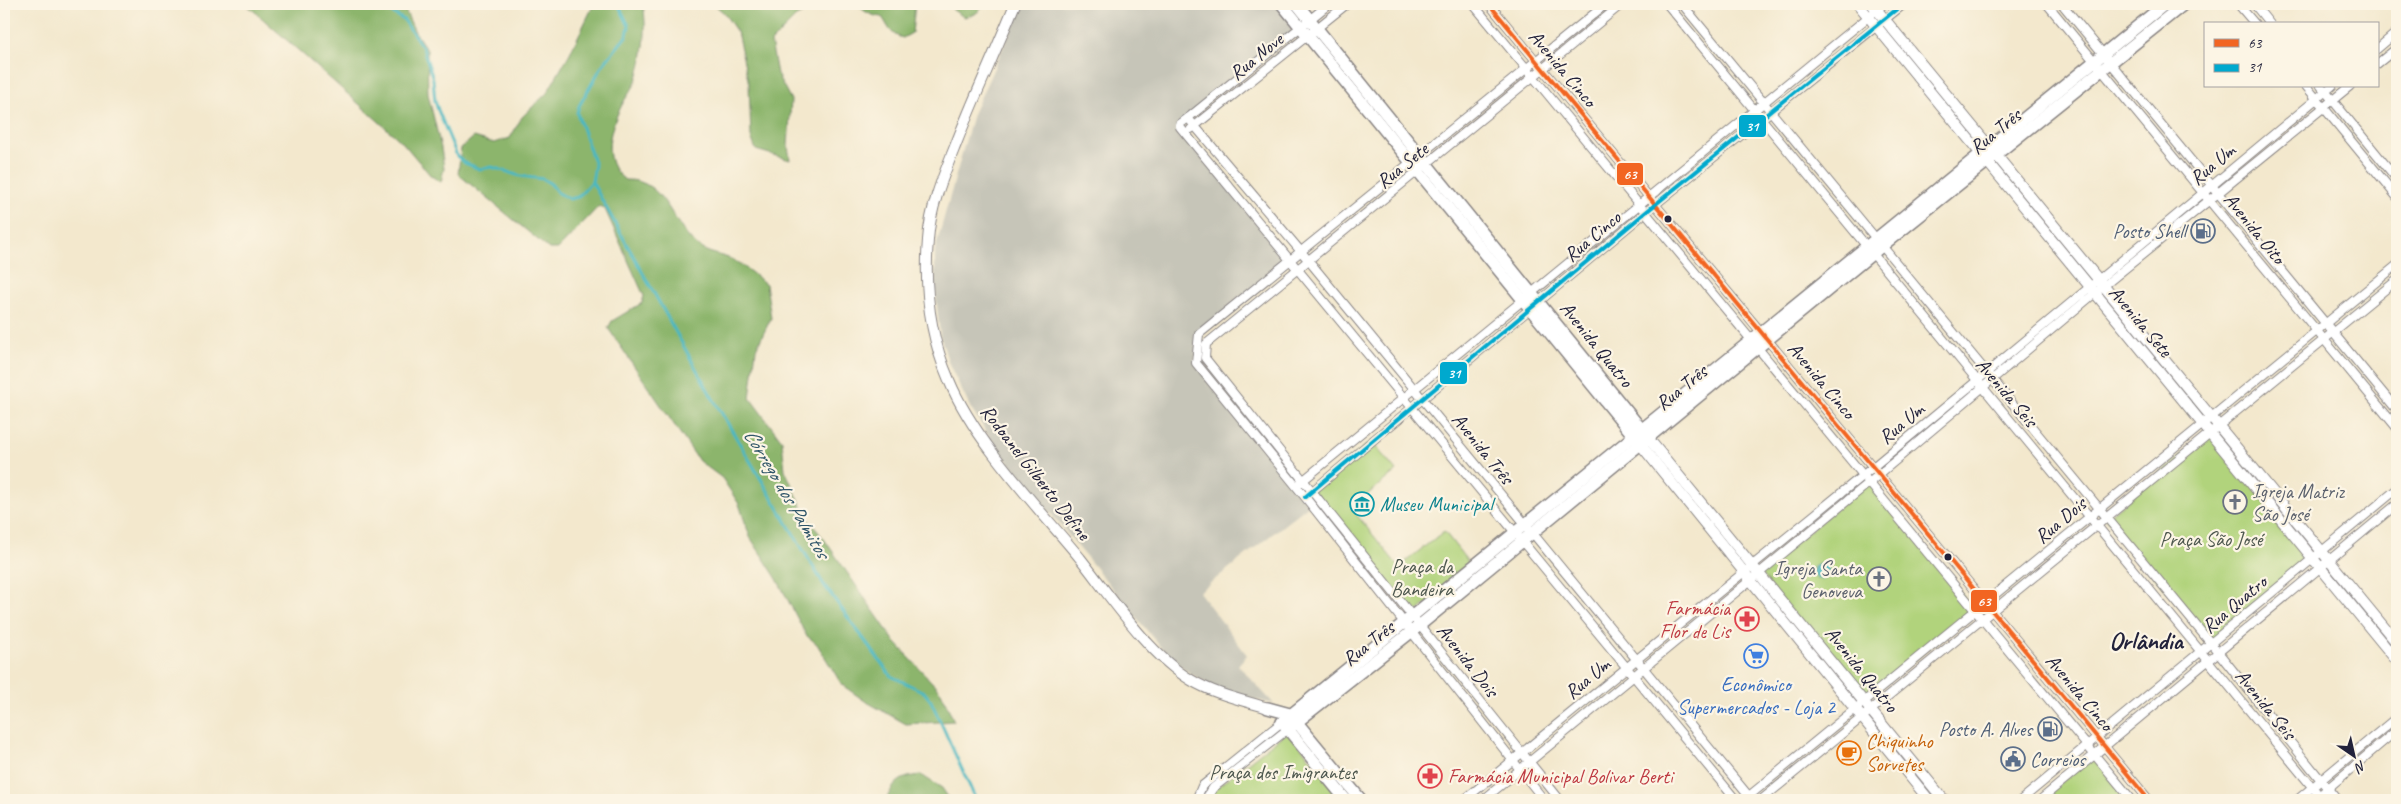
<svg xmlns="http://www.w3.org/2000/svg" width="2401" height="804" viewBox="0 0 2401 804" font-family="Caveat,sans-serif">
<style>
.industrial{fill:#c6c5b8}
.green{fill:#b1d37c;stroke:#6a7a5c}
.forest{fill:#8cb56c;stroke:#576c54}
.water{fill:#49b8c2;stroke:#366d7e}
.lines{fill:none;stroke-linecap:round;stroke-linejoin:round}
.stream{stroke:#49b8c2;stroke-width:3}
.minor-casing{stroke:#8a8584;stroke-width:10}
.tertiary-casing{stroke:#8a8584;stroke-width:12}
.secondary-casing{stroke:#8a8584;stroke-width:14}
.minor{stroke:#fff;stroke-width:8}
.tertiary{stroke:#fff;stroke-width:10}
.secondary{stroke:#fff;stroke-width:11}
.bus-1-casing{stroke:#fcf5e5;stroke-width:8}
.bus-2-casing{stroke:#fcf5e5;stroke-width:8}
.bus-1{stroke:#f26522;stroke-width:4}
.bus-2{stroke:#00a9ce;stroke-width:4}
.bus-dot{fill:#22223b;stroke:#fcf5e5;stroke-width:2}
.labels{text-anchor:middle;stroke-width:4.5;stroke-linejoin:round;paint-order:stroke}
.street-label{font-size:20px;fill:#22223b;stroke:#fcf5e5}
.service-label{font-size:20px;fill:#4e5e75;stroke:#fcf5e5;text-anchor:end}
.worship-label{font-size:20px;fill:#5b616d;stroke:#fcf5e5;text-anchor:start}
.culture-label{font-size:20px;fill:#0d838f;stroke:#fcf5e5;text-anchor:start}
.park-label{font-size:20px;fill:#4d574e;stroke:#fcf5e5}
.health-label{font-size:20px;fill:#be3a42;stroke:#fcf5e5;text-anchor:end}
.shop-label{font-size:20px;fill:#366cbe;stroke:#fcf5e5}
.food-label{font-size:20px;fill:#c56008;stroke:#fcf5e5;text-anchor:start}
.water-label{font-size:21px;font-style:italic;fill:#30566a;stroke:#fcf5e5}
.district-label{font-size:25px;font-weight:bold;fill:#22223b;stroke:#fcf5e5}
.line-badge{stroke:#fcf5e5;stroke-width:2}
.badge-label{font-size:14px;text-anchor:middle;font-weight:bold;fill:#fff}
</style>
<rect width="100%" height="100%" fill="#fcf5e5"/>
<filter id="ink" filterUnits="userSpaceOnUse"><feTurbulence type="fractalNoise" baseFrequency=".02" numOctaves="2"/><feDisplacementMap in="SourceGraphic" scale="10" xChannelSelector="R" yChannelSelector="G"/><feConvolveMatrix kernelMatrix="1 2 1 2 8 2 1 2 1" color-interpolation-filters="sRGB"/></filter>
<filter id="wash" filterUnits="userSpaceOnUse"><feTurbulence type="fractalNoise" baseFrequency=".0096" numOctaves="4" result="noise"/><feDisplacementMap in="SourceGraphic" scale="20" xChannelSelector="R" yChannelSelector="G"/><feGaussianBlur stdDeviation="1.12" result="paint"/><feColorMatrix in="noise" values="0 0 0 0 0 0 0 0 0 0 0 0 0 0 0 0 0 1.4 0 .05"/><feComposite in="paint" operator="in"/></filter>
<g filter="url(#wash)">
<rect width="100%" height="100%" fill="#f3e8cd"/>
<path class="industrial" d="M1023,4H1281L1299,26L1180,124L1289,261L1199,333L1195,364L1309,505L1199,592L1247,655L1238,665L1274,704L1219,691L1187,671L1163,650L998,449L971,409L949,364L940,335L935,286V250L973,114Z"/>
<g class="green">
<path d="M2209,432L2313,558L2211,644L2106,518Z"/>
<path d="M1371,441L1396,471L1351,508L1399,567L1444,531L1472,567L1412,616L1313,490Z"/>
<path d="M1869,482L1975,611L1864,701L1759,572Z"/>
<path d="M1288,731L1344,800H1205L1207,795Z"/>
<path d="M2095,755L2132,800H2039Z"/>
</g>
<g class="forest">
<path d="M246,4H394L406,12L415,32L427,50L428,94L441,148L444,168L441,182L431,176L403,143Z"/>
<path d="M594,4H643C648,30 644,59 635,84C632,90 626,97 623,103C610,127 599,161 625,180C668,178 671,230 702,249C711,254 722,255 731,259C744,265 755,276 766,284L771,318L756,349L750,398L782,441L785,470L807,518L824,539L895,642L941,692L954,721L906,724L865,701L842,685L817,644L806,635L777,579L750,537L739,504L722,478L699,461L608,328L612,321L642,303L644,296L605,209L599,206L558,249H549L458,174L461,148L474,137L494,143L510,138L522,117L547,93L570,53Z"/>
<path d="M714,4H822L796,17L771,42L777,74L791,100L788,146L790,160L756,150L751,137L749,84L737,32L724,13Z"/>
<path d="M858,4H915L912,33L903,38C890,35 889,27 882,17C872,16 863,12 858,4Z"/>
<path d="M950,4H987L975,14L964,17L953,10Z"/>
<path d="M921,775L942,788L950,800H886C895,781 900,777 921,775Z"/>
</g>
<circle class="water" cx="1821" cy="571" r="8"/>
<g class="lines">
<g class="stream">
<path d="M377,4L404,20L423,48L433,79L435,101L438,110L457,156L465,163L480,169L492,167L520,176L543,179L551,184L557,192L569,199L578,197L592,182L595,165L577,113L579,106L602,66L627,35L629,26L618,4"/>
<path d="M592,182L712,397L824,585L891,676L924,692L931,701L976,800"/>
</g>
</g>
</g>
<g filter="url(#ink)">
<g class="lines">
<g class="minor-casing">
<g id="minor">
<path d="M1329,4L1188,118L1180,124V127L1736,800"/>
<path d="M1473,4L2132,800"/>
<path d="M1489,4L2149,800"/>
<path d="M1667,4L2323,800"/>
<path d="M1682,4L2218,652L2337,800"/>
<path d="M2047,4L2397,428"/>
<path d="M2062,4L2397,410"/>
<path d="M2238,4L2255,24"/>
<path d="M2254,4L2270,24"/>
<path d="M2377,49L2397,32"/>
<path d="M2377,64L2397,48"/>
<path d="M2306,86L2397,197"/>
<path d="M2321,86L2397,179"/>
<path d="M1188,118L1309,261L1752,800"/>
<path d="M1191,129L1347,4"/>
<path d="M1300,483L1884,4"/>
<path d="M1310,493L1646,212L1904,4"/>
<path d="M1196,800L1202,786L1282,722"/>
<path d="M1205,800L1213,788L1288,729"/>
<path d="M1464,800L1873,467L2332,86"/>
<path d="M1483,800L1870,482L2095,293L2350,86"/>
<path d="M1544,800L1305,497L1196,363L1199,334L1606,4"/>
<path d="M1560,800L1205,358L1206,344L1622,4"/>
<path d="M1744,800L2397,265"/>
<path d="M1761,800L2397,280"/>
<path d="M2021,800L2397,489"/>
<path d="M2040,800L2397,504"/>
<path d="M2297,800L2397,717"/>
<path d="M2314,800L2397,730"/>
</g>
</g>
<g class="tertiary-casing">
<g id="tertiary">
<path d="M1015,4C996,51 974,97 956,144C944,174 930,207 928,240C924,288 930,336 949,380C974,441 1037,506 1080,558C1110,596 1149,655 1191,680C1214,694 1242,700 1268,708"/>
<path d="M1858,4L2397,661"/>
<path d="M1872,4L2397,643"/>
<path d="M1648,438L1944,800"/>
<path d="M1641,445L1929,800"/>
</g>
</g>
<g class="secondary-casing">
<g id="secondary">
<path d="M1282,4L1638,441"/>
<path d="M1297,4L1646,435"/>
<path d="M1268,708L1290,714L1361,800"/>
<path d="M1282,722L2165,4"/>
<path d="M1283,723L1346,800"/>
<path d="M1288,729L1420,625L1873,253L2184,4"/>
</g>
</g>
<use href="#minor" class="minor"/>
<use href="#tertiary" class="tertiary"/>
<use href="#secondary" class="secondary"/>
<g class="bus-1-casing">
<path id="bus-1" d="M1489,4L2149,800"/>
</g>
<g class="bus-2-casing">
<path id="bus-2" d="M1305,497L1646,212L1903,4"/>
</g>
<use href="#bus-1" class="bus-1"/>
<use href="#bus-2" class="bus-2"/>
</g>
</g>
<defs>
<g id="fuel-ring" transform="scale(1.25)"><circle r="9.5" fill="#fcf5e5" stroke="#5c6f8a" stroke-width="1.5"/><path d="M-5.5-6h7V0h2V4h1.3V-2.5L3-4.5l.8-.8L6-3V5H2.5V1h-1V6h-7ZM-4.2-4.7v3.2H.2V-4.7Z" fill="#5c6f8a"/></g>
<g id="church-ring" transform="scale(1.25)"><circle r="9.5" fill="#fcf5e5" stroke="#6b7280" stroke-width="1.5"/><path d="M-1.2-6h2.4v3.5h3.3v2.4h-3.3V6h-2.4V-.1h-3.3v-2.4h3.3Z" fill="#6b7280"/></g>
<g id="museum-ring" transform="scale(1.25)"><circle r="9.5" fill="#fcf5e5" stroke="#0f9aa8" stroke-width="1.5"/><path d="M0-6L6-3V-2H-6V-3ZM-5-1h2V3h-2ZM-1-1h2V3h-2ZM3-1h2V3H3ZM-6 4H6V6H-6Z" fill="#0f9aa8"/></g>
<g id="pharmacy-ring" transform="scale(1.25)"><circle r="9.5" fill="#fcf5e5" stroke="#e0444e" stroke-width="1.5"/><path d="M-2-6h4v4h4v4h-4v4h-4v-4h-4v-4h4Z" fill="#e0444e"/></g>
<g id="supermarket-ring" transform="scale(1.25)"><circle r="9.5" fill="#fcf5e5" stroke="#3f7fe0" stroke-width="1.5"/><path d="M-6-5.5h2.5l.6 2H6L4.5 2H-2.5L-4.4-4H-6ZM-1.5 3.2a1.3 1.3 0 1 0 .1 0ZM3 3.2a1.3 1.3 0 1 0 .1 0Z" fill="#3f7fe0"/></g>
<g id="cafe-ring" transform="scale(1.25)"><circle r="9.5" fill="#fcf5e5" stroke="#e8710a" stroke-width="1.5"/><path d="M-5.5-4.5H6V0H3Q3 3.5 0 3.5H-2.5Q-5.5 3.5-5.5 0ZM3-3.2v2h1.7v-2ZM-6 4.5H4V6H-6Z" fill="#e8710a"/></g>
<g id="civic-ring" transform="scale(1.25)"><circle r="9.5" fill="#fcf5e5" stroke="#5c6f8a" stroke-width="1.5"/><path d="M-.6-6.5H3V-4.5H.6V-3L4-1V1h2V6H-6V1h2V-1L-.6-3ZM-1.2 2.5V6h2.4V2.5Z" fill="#5c6f8a"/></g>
</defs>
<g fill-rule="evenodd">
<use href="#fuel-ring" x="2203" y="231"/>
<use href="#church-ring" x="2235" y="502"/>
<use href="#museum-ring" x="1362" y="504"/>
<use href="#church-ring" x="1879" y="579"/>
<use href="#pharmacy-ring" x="1747" y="619"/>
<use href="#supermarket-ring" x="1756" y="656"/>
<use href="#fuel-ring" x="2050" y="729"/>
<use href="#cafe-ring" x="1849" y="753"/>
<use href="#civic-ring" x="2013" y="759"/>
<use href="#pharmacy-ring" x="1430" y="776"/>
</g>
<g class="bus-dot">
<circle cx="1668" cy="219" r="4.5"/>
<circle cx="1948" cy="557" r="4.5"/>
</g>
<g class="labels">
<g class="street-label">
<text transform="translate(1256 56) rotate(-39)" y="7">Rua Nove</text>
<text transform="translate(1563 68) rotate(50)" y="7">Avenida Cinco</text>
<text transform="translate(1995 131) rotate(-39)" y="7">Rua Três</text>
<text transform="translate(2212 164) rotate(-40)" y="7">Rua Um</text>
<text transform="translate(1402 165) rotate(-39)" y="7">Rua Sete</text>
<text transform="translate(2255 228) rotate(51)" y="7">Avenida Oito</text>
<text transform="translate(1592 236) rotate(-40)" y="7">Rua Cinco</text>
<text transform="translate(2141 321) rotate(50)" y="7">Avenida Sete</text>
<text transform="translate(1597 344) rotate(51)" y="7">Avenida Quatro</text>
<text transform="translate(1822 380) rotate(50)" y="7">Avenida Cinco</text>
<text transform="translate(1681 387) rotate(-39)" y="7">Rua Três</text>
<text transform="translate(2007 392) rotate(50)" y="7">Avenida Seis</text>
<text transform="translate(1901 423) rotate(-40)" y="7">Rua Um</text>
<text transform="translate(1483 448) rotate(51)" y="7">Avenida Três</text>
<text transform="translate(1036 472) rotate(52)" y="7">Rodoanel Gilberto Define</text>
<text transform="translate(2060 520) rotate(-40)" y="7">Rua Dois</text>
<text transform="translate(2234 604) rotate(-40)" y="7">Rua Quatro</text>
<text transform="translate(1368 643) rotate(-38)" y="7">Rua Três</text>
<text transform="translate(1468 660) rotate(52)" y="7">Avenida Dois</text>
<text transform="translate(1862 669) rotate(51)" y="7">Avenida Quatro</text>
<text transform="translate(1587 678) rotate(-40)" y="7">Rua Um</text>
<text transform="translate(2080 692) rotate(50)" y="7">Avenida Cinco</text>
<text transform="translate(2266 704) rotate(51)" y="7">Avenida Seis</text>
</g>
<g class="service-label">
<text x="2186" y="238">Posto Shell</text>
<text x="2032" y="736">Posto A. Alves</text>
<text x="2030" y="766" text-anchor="start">Correios</text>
</g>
<g class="worship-label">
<text x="2252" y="498">Igreja Matriz<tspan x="2252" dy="23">São José</tspan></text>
<text x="1862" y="575" text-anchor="end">Igreja Santa<tspan x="1862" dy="23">Genoveva</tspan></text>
</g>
<g class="culture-label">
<text x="1380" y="511">Museu Municipal</text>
</g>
<g class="park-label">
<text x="2211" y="546">Praça São José</text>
<text x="1422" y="573">Praça da<tspan x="1422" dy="23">Bandeira</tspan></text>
<text x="1283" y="779">Praça dos Imigrantes</text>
</g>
<g class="health-label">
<text x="1730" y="615">Farmácia<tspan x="1730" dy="23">Flor de Lis</tspan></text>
<text x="1448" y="783" text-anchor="start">Farmácia Municipal Bolivar Berti</text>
</g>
<g class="shop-label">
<text x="1756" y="691">Econômico<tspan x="1756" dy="23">Supermercados - Loja 2</tspan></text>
</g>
<g class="food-label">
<text x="1866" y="748">Chiquinho<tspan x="1866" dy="23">Sorvetes</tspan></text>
</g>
<g class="water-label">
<text transform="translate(787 493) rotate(59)" y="7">Córrego dos Palmitos</text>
</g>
<g class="district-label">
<text x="2146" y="649">Orlândia</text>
</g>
</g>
<g class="line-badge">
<rect x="1738" y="114" width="29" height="24" rx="5" fill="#00a9ce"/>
<rect x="1616" y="162" width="28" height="24" rx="5" fill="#f26522"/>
<rect x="1439" y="361" width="29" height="24" rx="5" fill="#00a9ce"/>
<rect x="1970" y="589" width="28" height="24" rx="5" fill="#f26522"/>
</g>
<g class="badge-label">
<text x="1752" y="131">31</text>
<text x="1630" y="179">63</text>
<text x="1454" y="378">31</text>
<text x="1984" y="606">63</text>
</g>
<rect width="2401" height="804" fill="none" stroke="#fcf5e5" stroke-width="20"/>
<rect x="2204" y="22" width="175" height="65" fill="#fcf5e5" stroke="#a5a1a1"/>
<rect x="2214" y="39" width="25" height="8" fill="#f26522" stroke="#a5a1a1"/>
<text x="2248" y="48" font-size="15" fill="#22223b">63</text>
<rect x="2214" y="64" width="25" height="8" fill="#00a9ce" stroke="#a5a1a1"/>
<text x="2248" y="72" font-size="15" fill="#22223b">31</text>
<g transform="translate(2354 756) rotate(146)" stroke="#fcf5e5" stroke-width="4" paint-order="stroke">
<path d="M0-4L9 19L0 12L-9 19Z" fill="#22223b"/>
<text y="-8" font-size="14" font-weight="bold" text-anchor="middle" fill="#22223b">N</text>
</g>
</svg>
